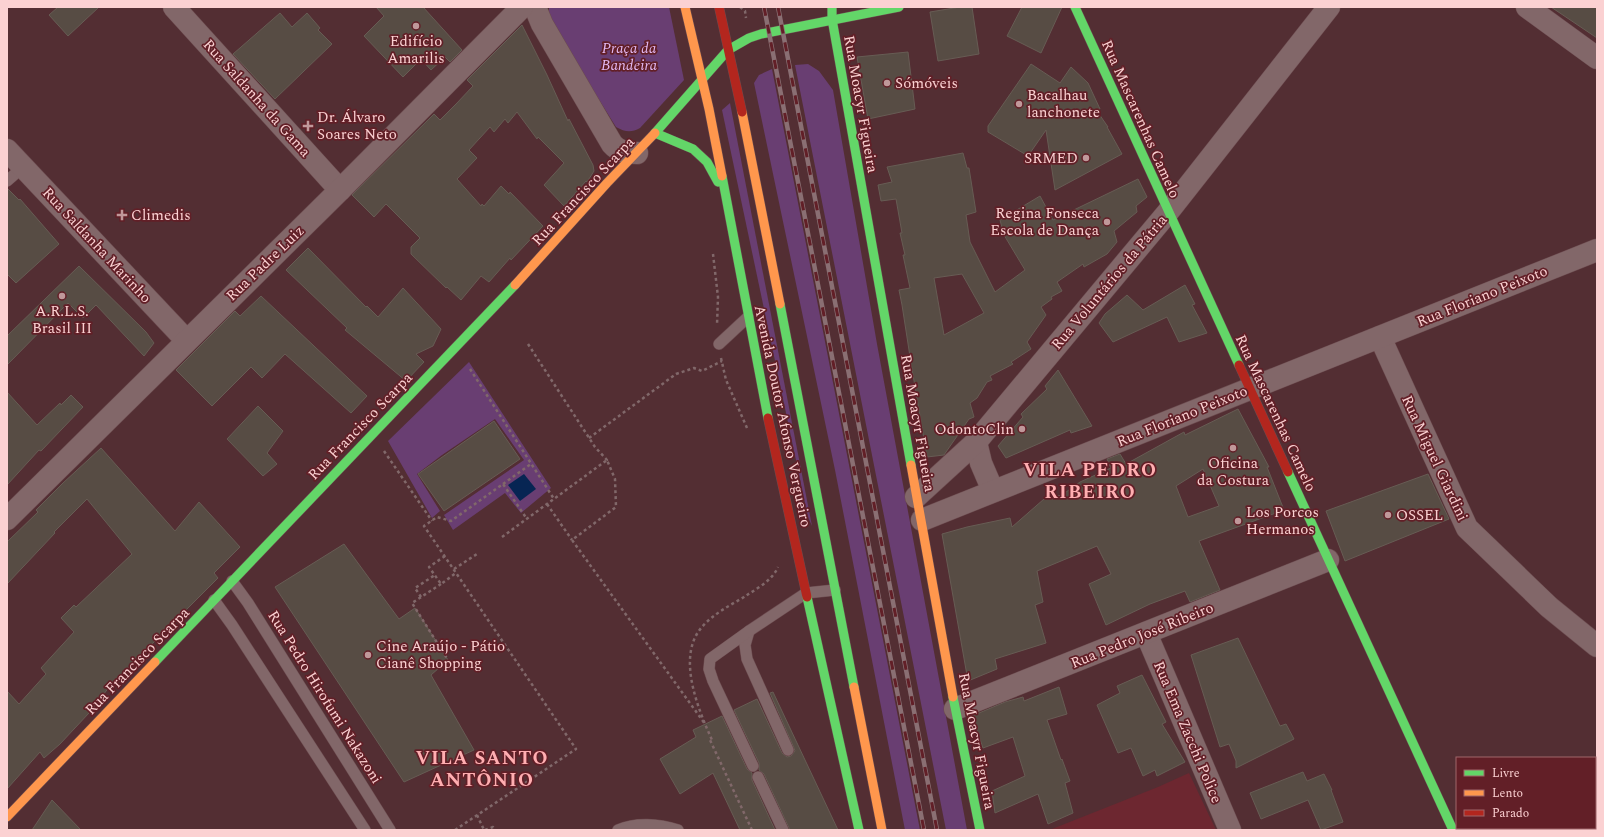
<svg xmlns="http://www.w3.org/2000/svg" width="1604" height="837" viewBox="0 0 1604 837" font-family="Spectral,serif">
<style>
.built{fill:#6d2730}
.green{fill:#693e72}
.water{fill:#072553}
.building{fill:#574c44;stroke:#675c54;fill-rule:evenodd}
.lines{fill:none;stroke-linecap:round;stroke-linejoin:round}
.lane-casing{stroke:#6c4b4f;stroke-width:12}
.street-casing{stroke:#6c4b4f;stroke-width:23}
.fast-casing{stroke:#6c4b4f;stroke-width:10}
.slow-casing{stroke:#6c4b4f;stroke-width:10}
.jam-casing{stroke:#6c4b4f;stroke-width:10}
.path{stroke:#81686a;stroke-width:2.5;stroke-dasharray:3 3;stroke-linecap:butt}
.lane{stroke:#826769;stroke-width:11}
.street{stroke:#826769;stroke-width:22}
.fast{stroke:#63d668;stroke-width:9}
.slow{stroke:#ff974d;stroke-width:9}
.jam{stroke:#b3261e;stroke-width:9}
.rail-casing{stroke:#8a6f73;stroke-width:4.5}
.rail{stroke:#621f27;stroke-width:3;stroke-dasharray:9;stroke-linecap:butt}
.poi-dot{fill:#c0989a;stroke:#621f27;stroke-width:1.5}
.labels{text-anchor:middle;stroke-width:3.5;stroke-linejoin:round;paint-order:stroke}
.poi-label{font-size:15px;fill:#fbd1d2;stroke:#621f27;text-anchor:start}
.park-label{font-size:15px;font-style:italic;fill:#e2b8f3;stroke:#621f27}
.street-label{font-size:15px;fill:#fbd1d2;stroke:#621f27}
.district-label{font-size:19px;font-weight:bold;letter-spacing:1px;fill:#ffaeb1;stroke:#621f27}
</style>
<rect width="100%" height="100%" fill="#532e33"/>
<path class="built" d="M1189,773L1216,830H1052V829L1158,787Z"/>
<g class="green">
<path d="M549,7H669L684,80L640,128C631,133 625,132 616,127L549,20Z"/>
<path d="M808,64L819,71L833,90L877,344L967,830H946L795,65Z"/>
<path d="M772,69L920,830H905L835,470L754,83L759,75Z"/>
<path d="M730,103L812,526L808,517L722,110Z"/>
<path d="M469,362L551,488L521,513L505,493L453,530L444,515L524,460L495,419L442,455L417,474L440,511L432,518L388,441Z"/>
</g>
<path class="water" d="M524,474L536,489L520,501L508,485Z"/>
<g class="building">
<path d="M58,7H99L68,36L49,15Z"/>
<path d="M376,7H423L462,50L450,62L445,57L431,70L421,59L403,77L364,36L384,16Z"/>
<path d="M960,7H972L979,54L938,61L930,12Z"/>
<path d="M1022,7H1062L1041,53L1007,36Z"/>
<path d="M1551,7H1597V38Z"/>
<path d="M280,13L292,27L307,13L320,28L318,30L332,44L275,99L233,54Z"/>
<path d="M522,25L547,75L568,121L569,119L593,165L594,171L587,182L586,181L564,206L544,185L564,163L538,137L537,139L517,112L508,123L505,119L494,132L490,127L469,150L477,158L457,179L481,206L482,204L484,206L501,186L509,194L510,192L543,226L511,260L510,258L489,282L481,276L461,300L447,287L446,288L411,254V247L420,238L386,204L374,217L352,195L434,114L440,120L456,104L473,86L467,80Z"/>
<path d="M908,52L915,109L868,119L857,57Z"/>
<path d="M1031,64L1060,83L1071,67L1088,83L1100,109L1097,111L1108,127H1107L1122,154L1055,190L1046,130L1028,156L988,132V126Z"/>
<path d="M963,153L967,168H969L976,212L966,215L970,242L995,292L1025,270L1004,235L1000,220L1040,196L1053,220L1138,179L1147,197L1136,206L1137,212L1114,231L1117,242L1107,254L1084,267L1083,264L1057,282L1062,291L1051,297L1052,299L1041,307L1046,315L1027,342L1031,349L1011,362L1013,364L990,376L992,380L987,382L977,398L970,403L974,417L969,419L946,452L944,455L927,457L911,363L902,305L899,290L910,288L903,255H905L900,233H902L896,199L881,201L878,185L892,182L887,167ZM962,274L984,313L944,335L934,278Z"/>
<path d="M7,188L19,200L20,199L59,244L16,283L7,274Z"/>
<path d="M308,248L366,307L367,306L378,317L403,288L441,329L433,346L416,354L424,362L406,381L345,330L347,328L286,270Z"/>
<path d="M79,266L146,332L154,343L144,356L96,305L83,318L68,303L7,365V336Z"/>
<path d="M1185,285L1195,304L1192,305L1207,333L1179,342L1167,317L1113,342L1099,323L1105,314L1127,295L1143,310Z"/>
<path d="M261,296L367,396L351,413L285,354L262,378L251,367L212,406L176,370L235,311L240,316Z"/>
<path d="M1058,370L1092,426L1071,433L1070,430L1006,458L998,446L1023,417L1021,414L1047,389L1045,386Z"/>
<path d="M7,392L37,425L60,403L61,405L71,395L83,407L41,451L39,450L7,485Z"/>
<path d="M258,406L283,431L267,453L277,464L263,476L227,439Z"/>
<path d="M1238,409L1269,467H1267L1284,510L1199,541L1220,590L1190,602L1185,591L1150,604L1106,625L1089,584L1111,574L1097,546L1037,571L1043,602L1035,605L1046,643L995,659L997,669L968,681L942,534L967,527L1010,518L1012,527L1044,499L1062,495L1080,482L1111,468L1107,459L1120,454L1126,464L1184,432L1185,435ZM1203,469L1219,506L1188,517L1176,486Z"/>
<path d="M494,421L520,459L444,511L418,474Z"/>
<path d="M101,448L175,531L199,502L240,547L214,573L218,578L110,686L89,713L60,744L44,758L40,752L7,789V691L19,704L46,674L41,668L74,632L61,618L74,605L76,607L132,554L87,499L54,532L55,533L7,584V542L38,512L36,510L63,483Z"/>
<path d="M1428,474L1449,519L1345,561L1326,511Z"/>
<path d="M344,544L399,619L415,608L448,660L431,675L474,750L404,782L275,587Z"/>
<path d="M1238,638L1280,726L1286,724L1294,739L1236,768V761L1229,744L1220,747L1191,655Z"/>
<path d="M1142,675L1166,722L1162,724L1185,762L1157,776L1155,770L1143,776L1131,748L1118,753L1097,705L1120,693L1117,686Z"/>
<path d="M1059,687L1067,714L1047,720L1061,760L1062,759L1070,781L1065,783L1073,813L1048,824L1038,794L995,813L992,791L1025,776L1013,737L983,748L972,716L1005,702L1023,697L1024,701Z"/>
<path d="M773,692L838,830H790L764,774L759,770V763L734,710L757,699L782,753L787,757L791,756L795,751L794,748L770,693Z"/>
<path d="M722,716L747,769L752,773V780L775,830H740L713,773L680,794L660,759L696,737L693,730Z"/>
<path d="M1303,772L1307,781L1324,774L1332,790H1331L1343,822L1321,830L1308,800L1261,819L1250,793Z"/>
<path d="M52,800L81,830H32Z"/>
</g>
<g class="lines">
<g class="lane-casing">
<g id="lane">
<path d="M7,181L23,167"/>
<path d="M719,344L748,317"/>
<path d="M232,581L248,603L390,830"/>
<path d="M214,600L232,625L365,830"/>
<path d="M749,631L745,645L747,659L788,750"/>
<path d="M753,766L713,681L709,669L710,659L749,631L806,593L835,590"/>
<path d="M758,777L783,830"/>
<path d="M618,830C636,822 659,824 678,830"/>
</g>
</g>
<g class="street-casing">
<g id="street">
<path d="M174,7L340,190"/>
<path d="M535,7L542,24L612,144C619,152 627,153 637,153"/>
<path d="M1527,7L1597,58"/>
<path d="M7,150L186,340"/>
<path d="M1380,337L1467,528L1549,607L1597,646"/>
<path d="M976,442L981,463L993,491"/>
<path d="M916,497L976,442L1168,212L1329,7"/>
<path d="M7,519L340,190L522,7"/>
<path d="M922,520L1597,250"/>
<path d="M1146,633L1230,830"/>
<path d="M955,709L1328,560"/>
</g>
</g>
<g class="fast-casing">
<g id="fast">
<path d="M832,7V19L911,465"/>
<path d="M1075,7L1239,365"/>
<path d="M655,133L728,50L749,38L761,34L899,7"/>
<path d="M655,133L693,149L707,162L718,182"/>
<path d="M722,176L768,418"/>
<path d="M780,304L854,687"/>
<path d="M1288,472L1453,830"/>
<path d="M807,597L859,830"/>
<path d="M155,662L515,285"/>
<path d="M953,697L980,830"/>
</g>
</g>
<g class="slow-casing">
<g id="slow">
<path d="M685,7L709,109L722,176"/>
<path d="M742,112L780,304"/>
<path d="M515,285L607,183L655,133"/>
<path d="M911,465L953,697"/>
<path d="M854,687L882,830"/>
<path d="M7,817L155,662"/>
</g>
</g>
<g class="jam-casing">
<g id="jam">
<path d="M719,7L742,112"/>
<path d="M1239,365L1288,472"/>
<path d="M768,418L807,597"/>
</g>
</g>
<g class="path">
<path d="M740,7L745,11L746,18"/>
<path d="M713,254L718,297L717,325"/>
<path d="M528,344L595,447L607,460L606,461"/>
<path d="M721,358L726,380L747,428"/>
<path d="M470,369L554,499"/>
<path d="M589,438L676,374L694,368L702,371L722,361"/>
<path d="M384,451L432,521"/>
<path d="M503,484L531,464"/>
<path d="M547,504L572,540"/>
<path d="M502,537L607,460L615,479L616,507L572,540L705,724"/>
<path d="M445,556L429,567L441,584L456,573"/>
<path d="M454,569L477,554"/>
<path d="M441,584L412,603L448,660"/>
<path d="M421,597L415,588L435,575"/>
<path d="M477,815L484,830"/>
<path d="M455,830L576,749L424,526L437,517L451,521L503,484L527,519"/>
<path d="M485,830L493,827L494,830"/>
<path d="M752,830L710,740H712C698,709 676,656 702,627C713,614 729,606 744,597C756,589 772,581 778,567"/>
</g>
<use href="#lane" class="lane"/>
<use href="#street" class="street"/>
<use href="#fast" class="fast"/>
<use href="#slow" class="slow"/>
<use href="#jam" class="jam"/>
<g class="rail-casing">
<g id="rail">
<path d="M764,7L924,830"/>
<path d="M778,7L937,830"/>
</g>
</g>
<use href="#rail" class="rail"/>
</g>
<g class="poi-dot">
<circle cx="416" cy="26" r="4"/>
<circle cx="887" cy="83" r="4"/>
<circle cx="1019" cy="104" r="4"/>
<path d="M306 120h4v4h4v4h-4v4h-4v-4h-4v-4h4z"/>
<circle cx="1086" cy="158" r="4"/>
<path d="M120 209h4v4h4v4h-4v4h-4v-4h-4v-4h4z"/>
<circle cx="1107" cy="222" r="4"/>
<circle cx="62" cy="296" r="4"/>
<circle cx="1022" cy="429" r="4"/>
<circle cx="1233" cy="448" r="4"/>
<circle cx="1388" cy="515" r="4"/>
<circle cx="1238" cy="521" r="4"/>
<circle cx="368" cy="655" r="4"/>
</g>
<g class="labels">
<g class="poi-label">
<text x="416" y="46" text-anchor="middle">Edifício<tspan x="416" dy="17">Amarilis</tspan></text>
<text x="895" y="88">Sómóveis</text>
<text x="1027" y="100">Bacalhau<tspan x="1027" dy="17">lanchonete</tspan></text>
<text x="317" y="122">Dr. Álvaro<tspan x="317" dy="17">Soares Neto</tspan></text>
<text x="1078" y="163" text-anchor="end">SRMED</text>
<text x="1099" y="218" text-anchor="end">Regina Fonseca<tspan x="1099" dy="17">Escola de Dança</tspan></text>
<text x="131" y="220">Climedis</text>
<text x="62" y="316" text-anchor="middle">A.R.L.S.<tspan x="62" dy="17">Brasil III</tspan></text>
<text x="1014" y="434" text-anchor="end">OdontoClin</text>
<text x="1233" y="468" text-anchor="middle">Oficina<tspan x="1233" dy="17">da Costura</tspan></text>
<text x="1246" y="517">Los Porcos<tspan x="1246" dy="17">Hermanos</tspan></text>
<text x="1396" y="520">OSSEL</text>
<text x="376" y="651">Cine Araújo - Pátio<tspan x="376" dy="17">Cianê Shopping</tspan></text>
</g>
<g class="park-label">
<text x="629" y="53">Praça da<tspan x="629" dy="17">Bandeira</tspan></text>
</g>
<g class="street-label">
<text transform="translate(257 98) rotate(48)" y="5">Rua Saldanha da Gama</text>
<text transform="translate(861 104) rotate(80)" y="5">Rua Moacyr Figueira</text>
<text transform="translate(1141 119) rotate(66)" y="5">Rua Mascarenhas Camelo</text>
<text transform="translate(583 191) rotate(-47)" y="5">Rua Francisco Scarpa</text>
<text transform="translate(97 245) rotate(47)" y="5">Rua Saldanha Marinho</text>
<text transform="translate(265 263) rotate(-44)" y="5">Rua Padre Luiz</text>
<text transform="translate(1109 282) rotate(-50)" y="5">Rua Voluntários da Pátria</text>
<text transform="translate(1482 296) rotate(-22)" y="5">Rua Floriano Peixoto</text>
<text transform="translate(1276 413) rotate(65)" y="5">Rua Mascarenhas Camelo</text>
<text transform="translate(783 416) rotate(78)" y="5">Avenida Doutor Afonso Vergueiro</text>
<text transform="translate(1182 416) rotate(-22)" y="5">Rua Floriano Peixoto</text>
<text transform="translate(918 423) rotate(80)" y="5">Rua Moacyr Figueira</text>
<text transform="translate(360 426) rotate(-46)" y="5">Rua Francisco Scarpa</text>
<text transform="translate(1435 458) rotate(65)" y="5">Rua Miguel Giardini</text>
<text transform="translate(1142 635) rotate(-22)" y="5">Rua Pedro José Ribeiro</text>
<text transform="translate(137 661) rotate(-46)" y="5">Rua Francisco Scarpa</text>
<text transform="translate(325 697) rotate(58)" y="5">Rua Pedro Hirofumi Nakazoni</text>
<text transform="translate(1188 732) rotate(67)" y="5">Rua Ema Zacchi Police</text>
<text transform="translate(977 741) rotate(79)" y="5">Rua Moacyr Figueira</text>
</g>
<g class="district-label">
<text x="1090" y="476">VILA PEDRO<tspan x="1090" dy="22">RIBEIRO</tspan></text>
<text x="482" y="764">VILA SANTO<tspan x="482" dy="22">ANTÔNIO</tspan></text>
</g>
</g>
<rect width="1604" height="837" fill="none" stroke="#fbd1d2" stroke-width="16"/>
<rect x="1456" y="757" width="140" height="72" fill="#621f27" stroke="#9f666b"/>
<rect x="1464" y="770" width="20" height="6" fill="#63d668" stroke="#9f666b"/>
<text x="1492" y="777" font-size="12" fill="#fbd1d2">Livre</text>
<rect x="1464" y="790" width="20" height="6" fill="#ff974d" stroke="#9f666b"/>
<text x="1492" y="797" font-size="12" fill="#fbd1d2">Lento</text>
<rect x="1464" y="810" width="20" height="6" fill="#b3261e" stroke="#9f666b"/>
<text x="1492" y="817" font-size="12" fill="#fbd1d2">Parado</text>
</svg>
